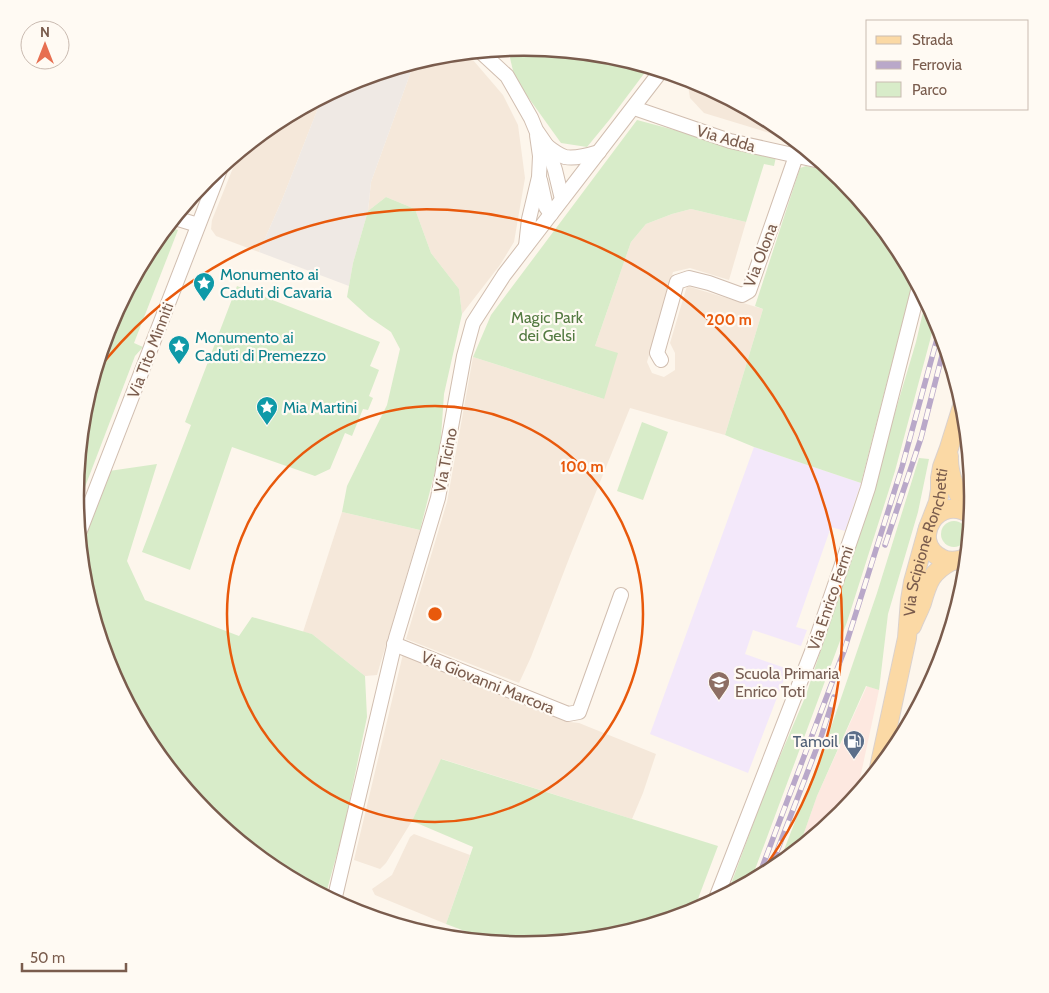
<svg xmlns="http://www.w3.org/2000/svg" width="1049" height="993" viewBox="0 0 1049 993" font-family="Cabin,sans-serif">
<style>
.residential{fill:#f5e8da}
.commercial{fill:#fde8e0}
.industrial{fill:#efe9e4}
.education{fill:#f3e8fa}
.green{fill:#d8ecc9}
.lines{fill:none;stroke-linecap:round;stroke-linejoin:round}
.minor-casing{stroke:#d1beb0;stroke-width:16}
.major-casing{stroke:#dad1cd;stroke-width:20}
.minor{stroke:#fff;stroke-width:14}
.major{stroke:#fbd9a5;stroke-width:18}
.rail-casing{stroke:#b9a8c9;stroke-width:5.5}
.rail{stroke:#fffaf3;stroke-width:4;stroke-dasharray:11;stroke-linecap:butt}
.ring{fill:none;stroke:#e8590c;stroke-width:2.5}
.labels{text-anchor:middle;stroke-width:4.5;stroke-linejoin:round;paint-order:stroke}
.street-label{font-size:16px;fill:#7a5c4d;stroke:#fffaf3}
.culture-label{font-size:16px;fill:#0d838f;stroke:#fffaf3;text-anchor:start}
.park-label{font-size:16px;fill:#537a41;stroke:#fffaf3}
.education-label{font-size:16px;fill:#785e54;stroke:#fffaf3;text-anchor:start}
.service-label{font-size:16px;fill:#4e5e75;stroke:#fffaf3;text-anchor:end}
.rim{fill:none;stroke:#7a5c4d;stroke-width:2.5}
.centre{fill:#e8590c;stroke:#fffaf3;stroke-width:2.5}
.ring-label{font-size:15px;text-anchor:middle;font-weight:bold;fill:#e8590c;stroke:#fffaf3;stroke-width:4.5;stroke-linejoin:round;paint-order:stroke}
</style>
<rect width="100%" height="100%" fill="#fdf6ec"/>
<g class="residential">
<path d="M467,53L503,95L518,125L525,178L514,242L500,265L462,314L459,289L431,253L415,209L386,197L368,211L371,182L414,63L437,56Z"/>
<path d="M687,79L697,82L774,123L796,141L704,113L690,98Z"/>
<path d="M322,98L282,200L259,252L216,236L211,229L212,220L239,153L275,123Z"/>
<path d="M691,209L746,222L729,280L690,268L673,272L647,362L652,373L664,377L675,370V353L670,343L687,286L763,309L725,435L630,408L570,556L531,657L519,683L406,639L447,502L473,357L604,399L595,346L631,242L646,224L672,214Z"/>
<path d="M342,512L420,530L377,675L365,676L312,634L303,632Z"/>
<path d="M403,654L570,722L579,723L656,754L643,793L632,819L442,759L412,821L386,863L380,869L354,860Z"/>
<path d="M414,834L470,855L446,924L375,895L372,889L392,875L410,837Z"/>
<path d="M348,902L432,936L352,911L341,905V903Z"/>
</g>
<path class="commercial" d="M867,686L879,690L856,797L842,814L798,850L817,796Z"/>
<path class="industrial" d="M414,63L371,182L368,211L353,263L349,286L259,252L282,200L322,98L353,82Z"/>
<path class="education" d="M754,447L861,483L845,531L831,527L796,627L807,630L801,646L753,630L745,654L788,669L748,773L650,734Z"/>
<g class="green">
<path d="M525,48L612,56L649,67L610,119L587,147L561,143L515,79L510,58L513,49Z"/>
<path d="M637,120L776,157L774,166L764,164L746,222L691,209L672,214L646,224L631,242L595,346L618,353L604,399L473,357L491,315Z"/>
<path d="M806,166L834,172L842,179L898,247L914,277L861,483L754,447L725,435L763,309L755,306L800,168Z"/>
<path d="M386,197L415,209L431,253L459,289L462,314L444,394L440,452L420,530L342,512L347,486L387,405L400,349L391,332L369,317L347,297L353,263L368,211Z"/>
<path d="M168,227L178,230L134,343L143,347L135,356L85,487L77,482L84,409L110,324L151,247Z"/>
<path d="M237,286L380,342L370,366L379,370L369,396L373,398L368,410L363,409L352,436L345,433L330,469L315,476L232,447L190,570L142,552L191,425L185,422Z"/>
<path d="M926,299L936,318L895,471L847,622L750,883L727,895L764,794L806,695L843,583L875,480L916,342Z"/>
<path d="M642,422L668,432L643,500L617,491Z"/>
<path d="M919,458L929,459L918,512L888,614L879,690L866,686L817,796L798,850L777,868L827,739L877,593Z"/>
<path d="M157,464L127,561L145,600L239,636L252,617L312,634L365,676L367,717L343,832L325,897L275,870L207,814L151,746L110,668L84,584L81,550L109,471Z"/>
<circle cx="954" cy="534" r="13"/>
<path d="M441,759L718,846L693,912L612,937L525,945L494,942L446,924L473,847L412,821Z"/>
</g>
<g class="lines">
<g class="minor-casing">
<g id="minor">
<path d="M481,52L507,76L531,118L536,130L547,146L555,170L562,199"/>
<path d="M634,108L730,141L820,161"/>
<path d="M547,146C552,150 559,155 565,157C576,159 589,155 599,152"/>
<path d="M540,180L546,207L551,214"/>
<path d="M175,218L198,225"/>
<path d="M526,246L529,219L539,177L540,156L537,135"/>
<path d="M661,360L657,353L677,282L689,278L709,283L742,295L749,291L796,156"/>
<path d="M79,533L221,167"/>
<path d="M394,644L568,714L579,712L621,595"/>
<path d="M334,901L396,638L438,498L464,356L473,323L504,275L661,71"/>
<path d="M715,901L813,649L861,509L868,488L919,287"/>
</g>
</g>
<g class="major-casing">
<g id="major">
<path d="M949,456C948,477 959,496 969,514"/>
<path d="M968,557C959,561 950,563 941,558C908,541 939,490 972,516"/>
<path d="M912,626C915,618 919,611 922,603C928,582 931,572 952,561"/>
<path id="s1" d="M879,768L907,638L910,600L913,582L928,528L938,502L940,490V478L942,467L949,448L963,403"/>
</g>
</g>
<use href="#minor" class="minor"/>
<use href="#major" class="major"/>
<g class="rail-casing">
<g id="rail">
<path d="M885,545L921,438L945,344"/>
<path d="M769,872L821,737L834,697"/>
<path d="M758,878L844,651L902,467L940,328"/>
</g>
</g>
<use href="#rail" class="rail"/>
</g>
<g class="ring">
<circle cx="435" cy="614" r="208"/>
<path d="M96 372A416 416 0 1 1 756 879"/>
</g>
<defs>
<g id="sight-pin" transform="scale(1.125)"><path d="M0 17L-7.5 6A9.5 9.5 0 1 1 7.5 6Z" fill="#0f9aa8" stroke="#fffaf3"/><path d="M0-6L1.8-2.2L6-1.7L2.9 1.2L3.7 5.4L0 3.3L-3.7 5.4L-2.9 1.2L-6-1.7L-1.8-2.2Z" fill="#fff"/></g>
<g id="school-pin" transform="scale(1.125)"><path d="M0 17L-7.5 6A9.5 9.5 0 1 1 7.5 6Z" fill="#8d6e63" stroke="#fffaf3"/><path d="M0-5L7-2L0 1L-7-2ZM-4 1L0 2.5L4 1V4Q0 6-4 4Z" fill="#fff"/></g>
<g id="fuel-pin" transform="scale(1.125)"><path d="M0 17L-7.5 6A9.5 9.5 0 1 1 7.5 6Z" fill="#5c6f8a" stroke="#fffaf3"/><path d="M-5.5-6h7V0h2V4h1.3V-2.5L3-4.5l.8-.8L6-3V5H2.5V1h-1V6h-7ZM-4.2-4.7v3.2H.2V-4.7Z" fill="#fff"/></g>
</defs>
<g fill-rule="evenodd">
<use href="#sight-pin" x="204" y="283"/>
<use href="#sight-pin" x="179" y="346"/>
<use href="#sight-pin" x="267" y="407"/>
<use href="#school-pin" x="719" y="682"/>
<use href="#fuel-pin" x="854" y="741"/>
</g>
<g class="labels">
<g class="street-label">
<text transform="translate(726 138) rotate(16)" y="6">Via Adda</text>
<text transform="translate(760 255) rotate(-69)" y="6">Via Olona</text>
<text transform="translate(150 350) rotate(-69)" y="6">Via Tito Minniti</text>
<text transform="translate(445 460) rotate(-79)" y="6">Via Ticino</text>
<text dy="6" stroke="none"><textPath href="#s1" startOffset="231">Via Scipione Ronchetti</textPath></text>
<text transform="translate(830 598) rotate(-71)" y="6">Via Enrico Fermi</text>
<text transform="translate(488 682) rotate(22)" y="6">Via Giovanni Marcora</text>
</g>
<g class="culture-label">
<text x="220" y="280">Monumento ai<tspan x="220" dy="18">Caduti di Cavaria</tspan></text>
<text x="195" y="343">Monumento ai<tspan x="195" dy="18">Caduti di Premezzo</tspan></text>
<text x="283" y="413">Mia Martini</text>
</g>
<g class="park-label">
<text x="547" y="323">Magic Park<tspan x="547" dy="18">dei Gelsi</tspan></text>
</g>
<g class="education-label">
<text x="735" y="679">Scuola Primaria<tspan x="735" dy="18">Enrico Toti</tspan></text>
</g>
<g class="service-label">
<text x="838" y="747">Tamoil</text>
</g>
</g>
<path d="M0 0H1049V993H0ZM84 496a440 440 0 1 1 880 0a440 440 0 1 1-880 0Z" fill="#fffaf3" fill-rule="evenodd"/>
<path class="rim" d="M84 496a440 440 0 1 1 880 0a440 440 0 1 1-880 0Z"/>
<circle cx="435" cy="614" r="8" class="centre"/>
<g class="ring-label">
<text x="729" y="325">200 m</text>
<text x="582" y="472">100 m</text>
</g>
<rect x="866" y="20" width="162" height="90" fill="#fffaf3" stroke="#cabbb1"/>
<rect x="876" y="36" width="25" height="8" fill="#fbd9a5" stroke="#cabbb1"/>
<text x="912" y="45" font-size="15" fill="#7a5c4d">Strada</text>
<rect x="876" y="61" width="25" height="8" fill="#b9a8c9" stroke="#cabbb1"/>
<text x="912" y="70" font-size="15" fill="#7a5c4d">Ferrovia</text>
<rect x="876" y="82" width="25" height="15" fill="#d8ecc9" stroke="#cabbb1"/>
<text x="912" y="95" font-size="15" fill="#7a5c4d">Parco</text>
<g transform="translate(45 45)"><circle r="24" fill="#fffaf3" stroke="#cabbb1"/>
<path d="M0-4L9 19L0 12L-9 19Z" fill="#e76f51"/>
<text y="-8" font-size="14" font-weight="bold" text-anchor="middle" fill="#7a5c4d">N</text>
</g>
<path d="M22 963v8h104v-8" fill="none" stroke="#7a5c4d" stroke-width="2.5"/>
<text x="30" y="963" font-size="15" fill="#7a5c4d" stroke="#fffaf3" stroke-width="4" paint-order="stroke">50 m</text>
</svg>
